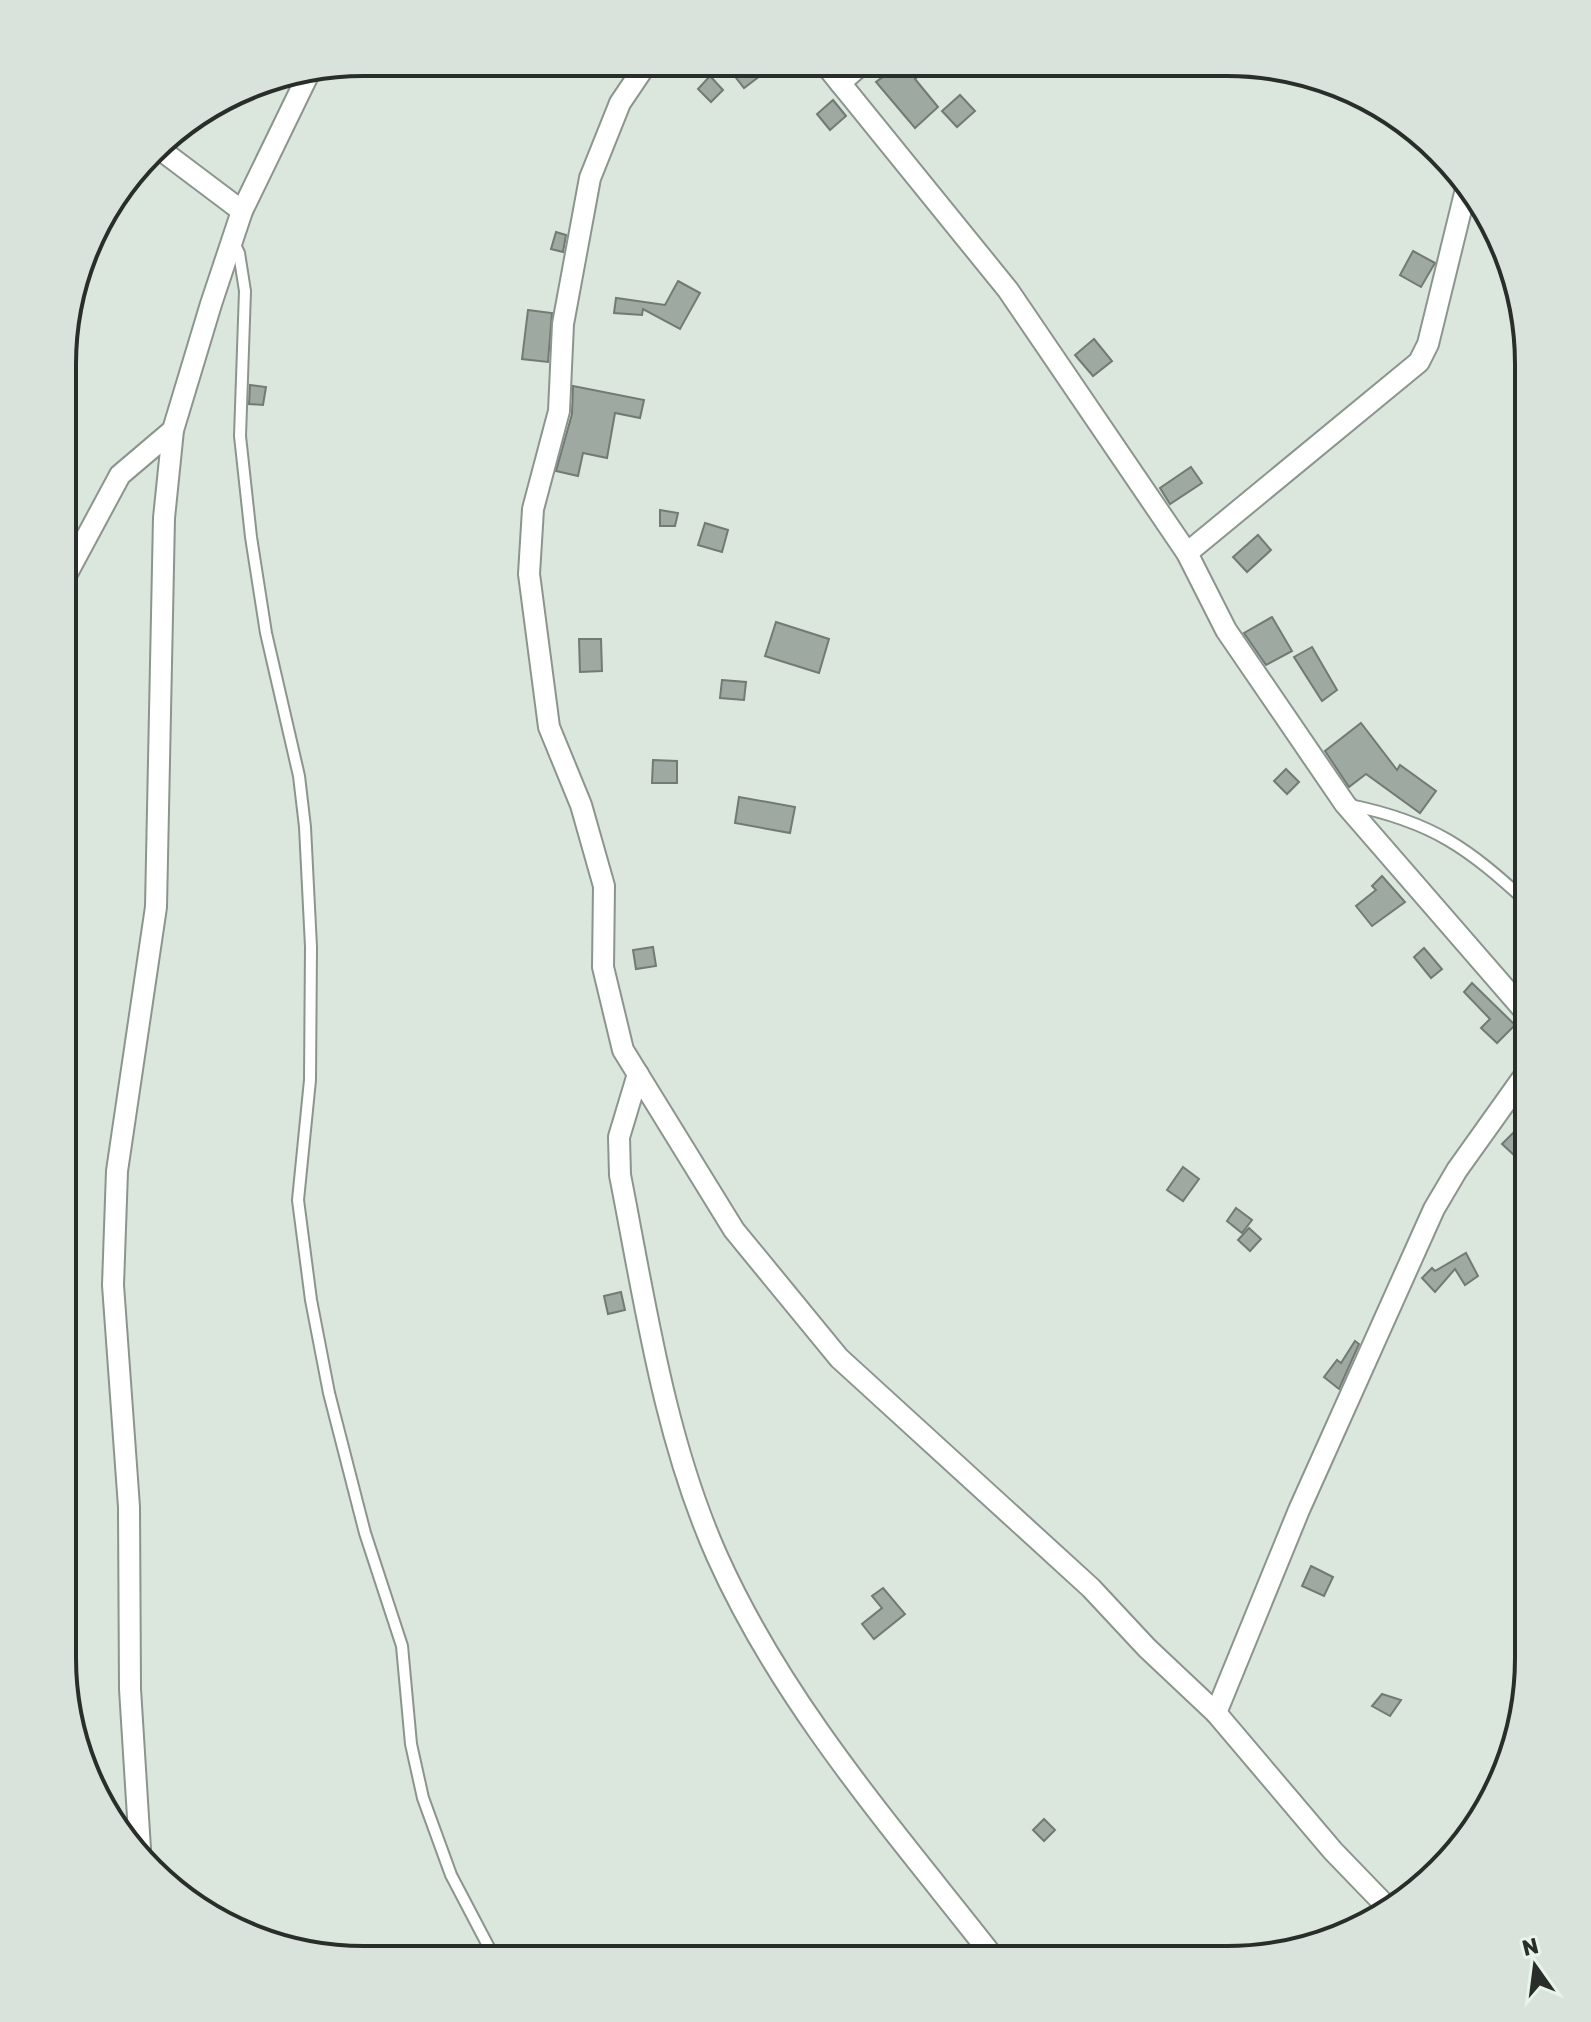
<svg xmlns="http://www.w3.org/2000/svg" width="1591" height="2022" viewBox="0 0 1591 2022" font-family="Rubik,sans-serif">
<style>
.building{fill:#9ea9a1;stroke:#717a73;stroke-width:2}
.lines{fill:none;stroke-linecap:round;stroke-linejoin:round}
.service-casing{stroke:#8b958d;stroke-width:14}
.minor-casing{stroke:#8b958d;stroke-width:24}
.service{stroke:#fff;stroke-width:10}
.minor{stroke:#fff;stroke-width:20}
.rim{fill:none;stroke:#2a2e2b;stroke-width:4}
</style>
<rect width="100%" height="100%" fill="#dbe6dd"/>
<g class="building">
<path d="M747,63L760,76L744,88L733,74Z"/>
<path d="M909,64H932L915,79L938,107L915,128L876,82L895,68L899,73Z"/>
<path d="M710,76L723,90L711,102L698,89Z"/>
<path d="M960,95L975,111L957,127L942,111Z"/>
<path d="M833,100L846,116L830,130L817,114Z"/>
<path d="M556,232L566,235L563,252L551,249Z"/>
<path d="M1413,251L1435,263L1421,287L1400,275Z"/>
<path d="M678,281L700,293L680,329L643,309L642,315L614,313L616,298L665,305Z"/>
<path d="M528,310L552,313L548,362L522,359Z"/>
<path d="M1094,339L1112,361L1093,376L1075,355Z"/>
<path d="M250,385L266,387L263,405L249,404Z"/>
<path d="M573,386L644,400L640,418L615,413L607,458L583,453L578,476L556,471L572,414Z"/>
<path d="M1191,467L1202,483L1170,504L1160,488Z"/>
<path d="M660,510L678,513L675,526H660Z"/>
<path d="M705,523L728,530L722,552L698,545Z"/>
<path d="M1258,535L1271,550L1247,572L1233,557Z"/>
<path d="M1272,617L1292,651L1266,665L1244,633Z"/>
<path d="M776,622L829,639L819,673L765,656Z"/>
<path d="M579,639H601L602,671L580,672Z"/>
<path d="M1312,647L1337,690L1322,701L1294,657Z"/>
<path d="M722,680L746,682L744,700L720,698Z"/>
<path d="M1361,723L1397,770L1400,765L1436,791L1420,813L1366,774L1349,787L1325,751Z"/>
<path d="M653,760L677,761V783H652Z"/>
<path d="M1286,769L1299,782L1287,794L1274,781Z"/>
<path d="M739,797L795,807L790,833L735,823Z"/>
<path d="M1382,876L1405,902L1372,926L1356,906L1376,890L1372,886Z"/>
<path d="M653,947L656,966L636,969L633,950Z"/>
<path d="M1424,948L1442,969L1431,978L1414,957Z"/>
<path d="M1472,983L1515,1025L1497,1043L1481,1028L1490,1019L1464,992Z"/>
<path d="M1516,1130L1528,1143L1515,1156L1502,1144Z"/>
<path d="M1183,1167L1199,1179L1183,1201L1167,1190Z"/>
<path d="M1236,1208L1252,1220L1242,1233L1227,1221Z"/>
<path d="M1249,1228L1261,1239L1250,1251L1238,1240Z"/>
<path d="M1466,1253L1478,1276L1465,1285L1455,1269L1435,1292L1422,1278L1432,1268L1435,1271Z"/>
<path d="M621,1292L625,1310L608,1314L604,1296Z"/>
<path d="M1355,1341L1359,1344L1339,1389L1324,1377L1337,1360L1341,1363Z"/>
<path d="M1311,1566L1333,1577L1324,1596L1302,1586Z"/>
<path d="M883,1588L905,1614L874,1639L862,1624L882,1608L872,1596Z"/>
<path d="M1382,1694L1401,1700L1390,1716L1372,1706Z"/>
<path d="M1044,1819L1055,1830L1044,1841L1033,1830Z"/>
</g>
<g class="lines">
<g class="service-casing">
<g id="service">
<path d="M233,241L239,253L245,291L240,436L251,537L266,633L299,776L305,827L311,947L310,1080L298,1200L311,1300L329,1393L365,1533L402,1646L411,1744L423,1798L451,1875L495,1959"/>
<path d="M1350,805C1433,822 1468,848 1529,904"/>
</g>
</g>
<g class="minor-casing">
<g id="minor">
<path d="M647,63L620,103L590,178L563,324L559,411L533,509L529,574L549,727L581,805L604,886L603,967L623,1050L734,1230L839,1358L1091,1588L1147,1648L1216,1713L1333,1851L1390,1910"/>
<path d="M824,63L1008,290L1187,553L1226,630L1345,804L1529,1016"/>
<path d="M840,83L863,63"/>
<path d="M157,147L242,211"/>
<path d="M1187,553L1419,362L1428,344L1466,189"/>
<path d="M64,579L120,475L173,430"/>
<path d="M638,1074L619,1137L620,1175C645,1302 664,1437 717,1556C784,1706 895,1831 995,1959"/>
<path d="M1216,1713L1299,1510L1434,1209L1457,1170L1529,1069"/>
<path d="M140,1849L130,1689L129,1507L113,1285L117,1171L156,907L164,518L173,430L211,304L242,211L310,71"/>
</g>
</g>
<use href="#service" class="service"/>
<use href="#minor" class="minor"/>
</g>
<path d="M0 0H1591V2022H0ZM364 76H1227A288 288 0 0 1 1515 364V1658A288 288 0 0 1 1227 1946H364A288 288 0 0 1 76 1658V364A288 288 0 0 1 364 76Z" fill="#d9e3db" fill-rule="evenodd"/>
<path class="rim" d="M364 76H1227A288 288 0 0 1 1515 364V1658A288 288 0 0 1 1227 1946H364A288 288 0 0 1 76 1658V364A288 288 0 0 1 364 76Z"/>
<g transform="translate(1535 1966) rotate(346)" stroke="#e8f3ea" stroke-width="6" paint-order="stroke">
<path d="M0-6L14 30L0 20L-14 30Z" fill="#2a2e2b"/>
<text y="-12" font-size="22" font-weight="bold" text-anchor="middle" fill="#2a2e2b">N</text>
</g>
</svg>
